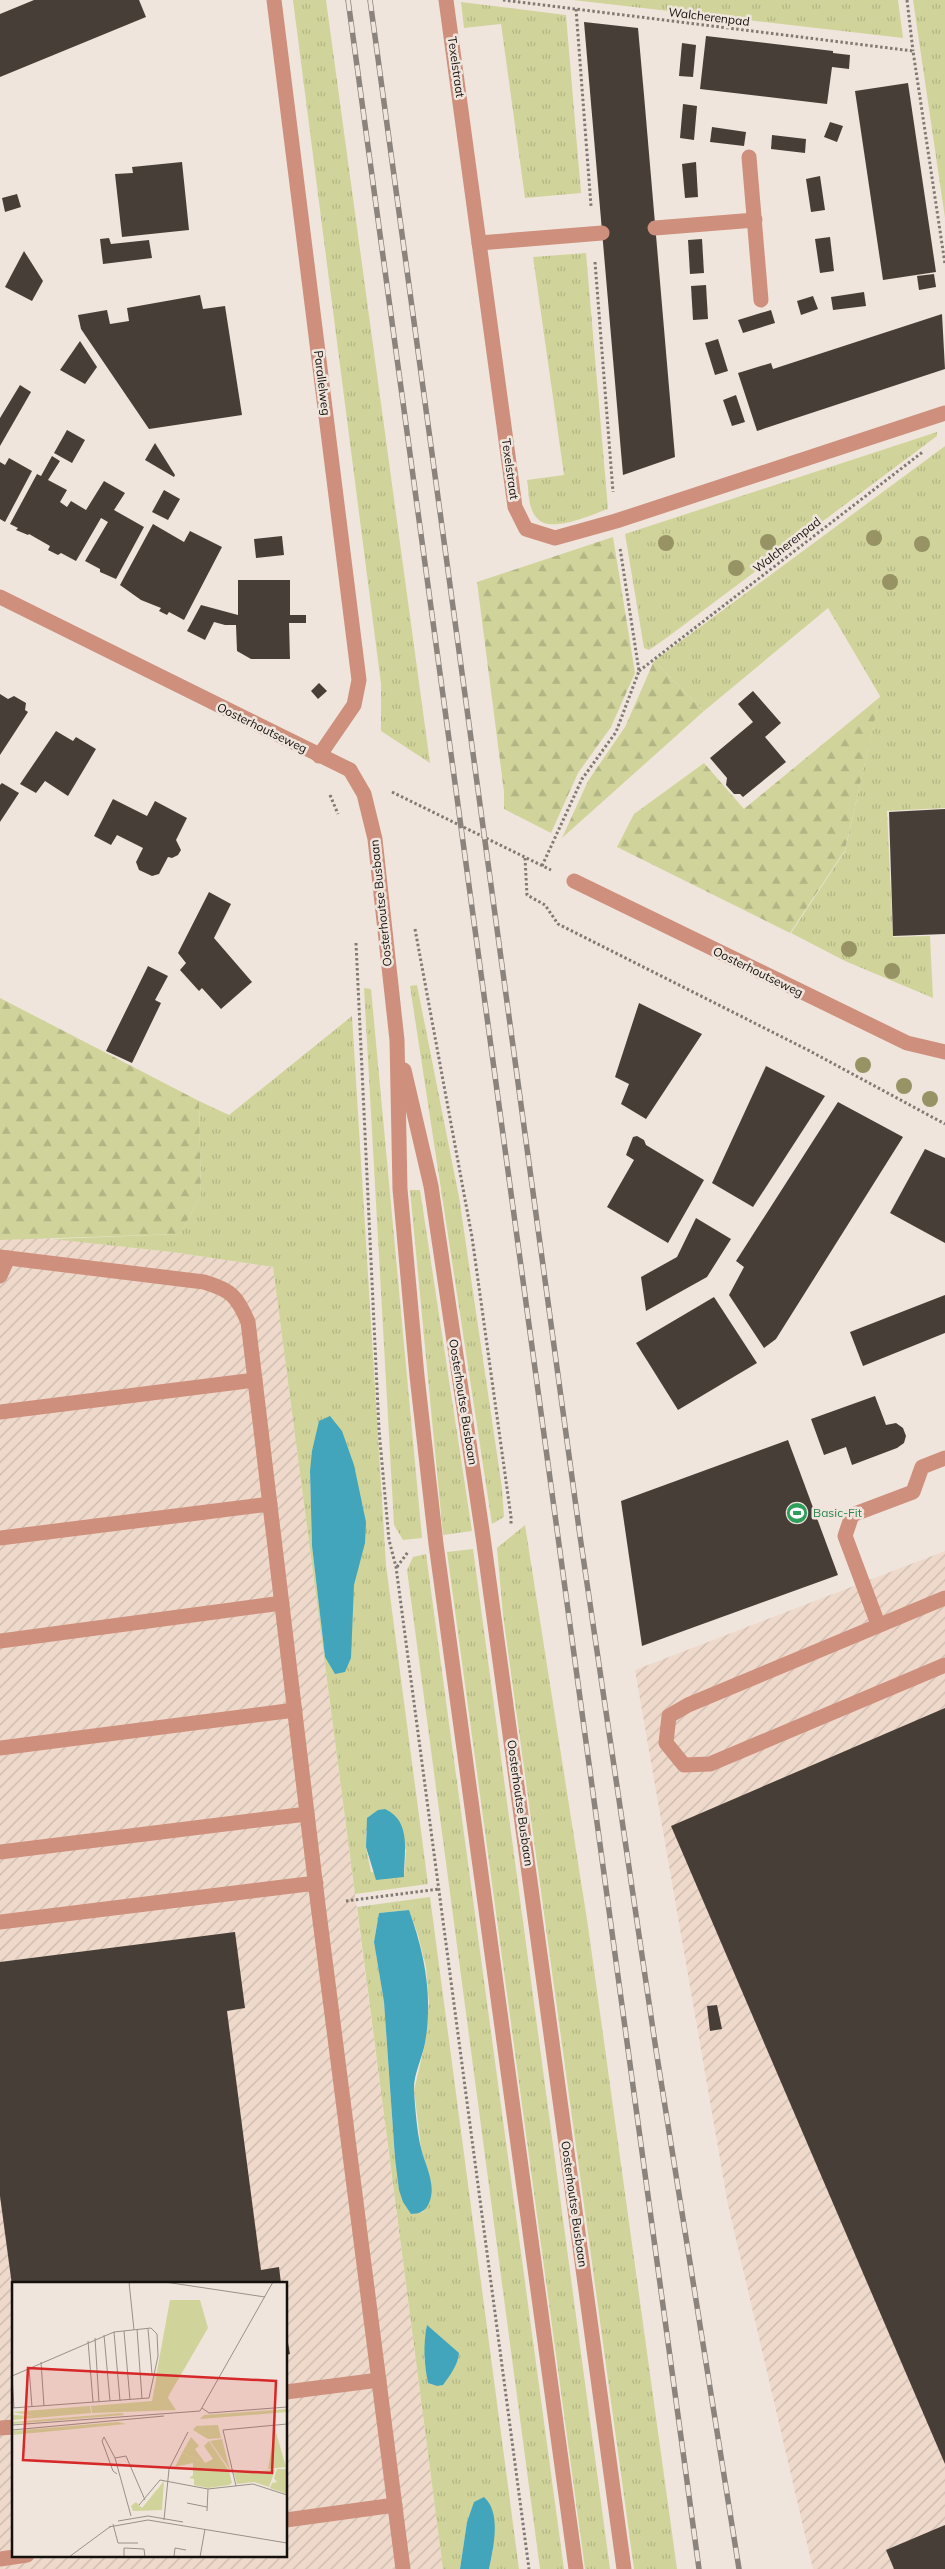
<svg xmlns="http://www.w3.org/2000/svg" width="945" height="2569" viewBox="0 0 945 2569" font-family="Mulish,sans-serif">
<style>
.industrial{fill:url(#industrial-furrows);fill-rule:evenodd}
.grass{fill:url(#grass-tufts);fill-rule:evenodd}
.forest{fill:url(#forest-firs)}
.water{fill:#42a5bc}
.building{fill:#473f37}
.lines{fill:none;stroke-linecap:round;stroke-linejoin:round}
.path{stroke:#817a74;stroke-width:3;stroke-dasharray:2.5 2.5;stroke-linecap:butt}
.service{stroke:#ce907d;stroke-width:15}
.minor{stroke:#ce907d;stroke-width:15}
.rail-casing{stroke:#8b837d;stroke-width:5.5}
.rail{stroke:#f0e5dc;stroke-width:4;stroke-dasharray:11;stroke-linecap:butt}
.tree{fill:#979364}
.labels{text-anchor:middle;stroke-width:5;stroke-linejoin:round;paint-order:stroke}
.street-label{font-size:12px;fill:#14100d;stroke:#f0e5dc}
.leisure-label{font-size:12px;fill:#27864d;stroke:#f0e5dc;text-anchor:start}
.inset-road{fill:none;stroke:#989089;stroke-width:1}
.view{fill:#d62828;fill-opacity:0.15;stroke:#d62828;stroke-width:2.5}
.inset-edge{fill:none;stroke:#14100d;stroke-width:2.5}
</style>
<defs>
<pattern id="industrial-furrows" width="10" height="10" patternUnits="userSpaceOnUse" patternTransform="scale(1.25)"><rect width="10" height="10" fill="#eed9cb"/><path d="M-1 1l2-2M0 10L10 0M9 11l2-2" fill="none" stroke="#cbb9ad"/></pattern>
<pattern id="grass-tufts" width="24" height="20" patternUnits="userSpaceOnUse" patternTransform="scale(1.25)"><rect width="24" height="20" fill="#d0d49a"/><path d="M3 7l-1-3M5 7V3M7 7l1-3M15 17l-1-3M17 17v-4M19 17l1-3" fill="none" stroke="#b2b584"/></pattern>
<pattern id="forest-firs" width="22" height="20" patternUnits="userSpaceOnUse" patternTransform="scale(1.25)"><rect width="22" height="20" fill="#d0d49a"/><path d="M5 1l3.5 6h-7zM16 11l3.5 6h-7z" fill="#b2b584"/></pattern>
</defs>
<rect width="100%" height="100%" fill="#f0e5dc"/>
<g class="industrial">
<path d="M0,1233L172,1252L273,1267L443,2569H0ZM14,2283H286V2555H14Z"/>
<path d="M945,1551V2569H813L728,2205L635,1670Z"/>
</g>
<g class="grass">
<path d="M293,0H326L430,763L381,731V684Z"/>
<path d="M573,0H898L903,38Z"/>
<path d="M913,0H945V218Z"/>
<path d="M461,2L566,15L581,193L525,198L501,24L464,28Z"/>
<path d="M586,253L608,509C590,515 549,535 536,517C528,508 529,491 527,480L564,475L533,257Z"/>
<path d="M937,432V436L665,639L649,650L644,648L625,534Z"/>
<path d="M945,446V808L887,811L893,937L930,936L933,998L845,961L791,933L845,851L880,696L828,608L704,711L654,661Z"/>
<path d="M417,985L459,1197L502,1488L504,1517L492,1524L410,986Z"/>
<path d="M364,988L371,989L422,1538L403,1540L394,1525Z"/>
<path d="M352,1016L386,1565L428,1884L355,1894L273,1267L172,1252L52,1239L180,1234L201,1196L199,1101L229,1115ZM310,1471L362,1503C370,1537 361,1551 354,1583C351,1600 351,1617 351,1634L325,1657L312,1546ZM366,1830L406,1849L404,1877L371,1872L366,1847Z"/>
<path d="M410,1190H420L472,1531L443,1535Z"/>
<path d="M525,1525L588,1926L677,2569H634L503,1615L497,1548Z"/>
<path d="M473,1549L610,2569H585L447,1552Z"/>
<path d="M426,1554L564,2569H540L407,1570L413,1557Z"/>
<path d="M430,1897L519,2569H489L493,2549L484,2498L474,2503L467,2522L460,2569H443L357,1907ZM409,1910L418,1935L426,1967L429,2003L425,2044L414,2090L421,2148L431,2182L423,2212L411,2214L395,2158L384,2002L374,1942L379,1913ZM459,2353C457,2368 448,2376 437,2386L428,2383L424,2357Z"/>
</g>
<g class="forest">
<path d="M613,537L635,673L611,727L578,773L551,833L504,809V792L477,582Z"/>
<path d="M654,661L704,711L562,838L588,781L625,727Z"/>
<path d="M880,697L845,850L790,933L617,847L634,814L704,763L744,809Z"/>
<path d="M0,998L199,1101L201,1196L180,1234L0,1240Z"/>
</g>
<g class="water">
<path d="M330,1416L342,1431L354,1465L366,1522L365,1543L354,1585L351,1658L345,1672L335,1674L325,1657L312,1546L310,1471L312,1451L319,1421Z"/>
<path d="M385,1809C412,1821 404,1853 404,1877L376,1880L366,1847L367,1818L378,1810Z"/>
<path d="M409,1910C425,1955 433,1996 425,2043C422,2059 413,2075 414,2091C415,2106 417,2133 421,2148C425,2165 437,2185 429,2203C426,2211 419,2214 411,2214L403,2202L399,2190L395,2158L384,2002L374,1942L379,1913Z"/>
<path d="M427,2325L459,2353C458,2365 450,2375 443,2385L437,2386L428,2383C424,2363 423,2345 427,2325Z"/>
<path d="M484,2497C502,2513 493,2549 489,2569H460L467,2522L474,2502Z"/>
</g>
<g class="building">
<path d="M34,0H139L146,17L0,77V14Z"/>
<path d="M584,22L638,28L644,95L675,457L623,475Z"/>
<path d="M706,36L833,51V53L850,55L849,69L832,67L827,104L700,89Z"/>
<path d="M682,43L696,45L693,77L679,76Z"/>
<path d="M908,83L936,272L883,280L855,91Z"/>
<path d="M683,104L697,106L694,140L680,138Z"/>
<path d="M830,122L843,126L837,142L824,137Z"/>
<path d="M712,127L746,132L744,146L710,142Z"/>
<path d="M772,135L806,139L805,153L771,149Z"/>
<path d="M182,162L189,230L122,237L115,174L133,173L132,167Z"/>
<path d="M696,162L698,197L685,198L682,164Z"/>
<path d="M820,176L825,210L811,212L806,179Z"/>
<path d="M17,194L21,207L5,212L2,198Z"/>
<path d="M830,237L834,271L820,273L815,239Z"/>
<path d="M109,238L111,244L149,240L152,258L103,264L100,239Z"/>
<path d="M702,239L704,273L690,274L688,240Z"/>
<path d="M24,251L43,281L32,301L5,287Z"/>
<path d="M934,274L936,287L919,290L917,276Z"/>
<path d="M706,285L708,319L693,320L691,286Z"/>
<path d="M864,292L866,306L833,310L831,297Z"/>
<path d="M200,295L203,309L225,306L242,415L149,429L81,329L78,315L107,310L110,324L129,321L127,308Z"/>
<path d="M813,296L818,309L801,315L797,301Z"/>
<path d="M771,310L775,323L743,333L738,320Z"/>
<path d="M942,314L945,369L757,431L738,373L771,363L773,369Z"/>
<path d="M718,339L728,371L715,375L705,343Z"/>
<path d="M80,341L97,367L85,384L60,370Z"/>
<path d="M20,385L31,392L0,446V418Z"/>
<path d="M736,395L745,422L732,426L723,400Z"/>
<path d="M67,430L85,440L72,463L54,453Z"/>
<path d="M155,443L175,475L174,477L145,460Z"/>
<path d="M52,456L60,461L48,480L67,490L60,502L67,507L71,501L86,510L104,481L125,493L114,510L144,527L116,579L100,572V569L85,561L108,522L101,518L76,561L61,553L58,555L48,550L50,546L29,534L28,535L16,530L18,528L10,524L37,474L41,476Z"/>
<path d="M9,458L32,471L5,522L0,519V462L5,465Z"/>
<path d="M164,490L180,499L168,520L152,512Z"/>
<path d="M153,524L184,542L190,531L222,547L184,620L169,612L167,615L159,611L161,608L141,600L120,585Z"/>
<path d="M282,536L284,555L256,558L254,539Z"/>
<path d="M238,580H290V615H306V623H289L290,659H251L237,651L236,625H225L214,622L205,640L187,631L201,605L238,615Z"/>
<path d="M319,683L327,691L318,699L311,691Z"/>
<path d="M753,691L781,723L765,737L786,762L743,797L740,794H734L726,785L727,778L710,758L753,722L738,704Z"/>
<path d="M0,694L8,699L14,696L26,703L25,710L28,712L0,755Z"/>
<path d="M56,731L73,741L76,737L96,749L68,796L45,781L36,793L20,784Z"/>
<path d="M2,783L19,793L0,822V785Z"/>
<path d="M113,799L147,816L155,801L187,818L176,840L181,850L178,855L172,858L168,857L159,874L152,876L139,870L136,862L143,848L117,835L111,845L94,836Z"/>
<path d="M945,809V934L893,936L889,812Z"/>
<path d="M209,892L231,904L214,938L252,982L221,1009L202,988L199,991L180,970L186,963L178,953Z"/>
<path d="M148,966L168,976L155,1000L161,1003L132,1063L106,1051Z"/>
<path d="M639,1003L702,1034L646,1119L621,1104L629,1084L615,1077Z"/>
<path d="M766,1066L825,1096L753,1207L712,1183Z"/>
<path d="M838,1102L903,1137L776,1339L764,1348L729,1295L744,1267L736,1261Z"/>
<path d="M637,1136L644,1140L646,1145L704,1180L668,1243L607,1207L634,1160L626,1155L633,1137Z"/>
<path d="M925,1149L945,1158V1243L890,1213Z"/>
<path d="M696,1218L731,1239L707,1277L646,1311L641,1277L677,1257Z"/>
<path d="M945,1295V1333L863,1366L850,1332Z"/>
<path d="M714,1297L757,1363L678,1410L636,1343Z"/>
<path d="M875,1396L886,1425L896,1423L903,1428L906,1436L904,1443L897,1448L852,1465L846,1447L824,1455L811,1419Z"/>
<path d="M788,1440L838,1575L642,1646L621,1501Z"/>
<path d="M945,1708V2464L671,1826Z"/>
<path d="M235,1932L245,2008L227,2011L261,2270L279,2267L281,2283H14L13,2293L0,2196V1962Z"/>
<path d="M717,2005L722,2029L710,2031L707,2006Z"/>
<path d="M14,2302V2317L13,2318L11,2303Z"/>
<path d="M286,2332L290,2354L286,2355Z"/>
<path d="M945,2525V2569H894L886,2550Z"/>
</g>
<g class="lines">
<g class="path">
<path d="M503,0L913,51L945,264"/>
<path d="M907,0L913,51"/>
<path d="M576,9L591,206"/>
<path d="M595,262L613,492"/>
<path d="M639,671L924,451"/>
<path d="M392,792L551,870"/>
<path d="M330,795L338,814"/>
<path d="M525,858L527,895L545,905L558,924L808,1050L945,1124"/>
<path d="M542,866L582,779L616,732L639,671L620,548"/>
<path d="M415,929L472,1237L511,1517V1525"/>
<path d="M356,943L379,1430L389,1540L396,1567L529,2569"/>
<path d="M397,1567L408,1552"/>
<path d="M346,1901L439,1889"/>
</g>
<g class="service">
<path d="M749,157L761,300"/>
<path d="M655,228L755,220"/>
<path d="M479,243L602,233"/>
<path d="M350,770L364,794L375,839L397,1040L400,1189L417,1376L436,1544L576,2569"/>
<path d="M404,1070L431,1186L483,1537L624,2569"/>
<path d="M0,1257L204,1282C231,1290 237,1296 248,1322L318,1905L403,2569"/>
<path d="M0,1276L8,1258"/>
<path d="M0,1412L255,1380"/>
<path d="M0,1538L270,1504"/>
<path d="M945,1598L688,1705L669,1716L666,1743L684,1765L710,1764L945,1665"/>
<path d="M878,1624L845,1536L852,1515L913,1492L922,1467L945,1458"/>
<path d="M0,1641L282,1603"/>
<path d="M0,1748L295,1710"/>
<path d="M0,1852L307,1814"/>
<path d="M0,1922L316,1883"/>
<path d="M286,2392L379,2380"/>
<path d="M0,2428L14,2427"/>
<path d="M286,2520L395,2505"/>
<path d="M0,2559L27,2555"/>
</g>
<g class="minor">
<path d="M274,0L359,680L354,705L319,756"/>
<path d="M446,0L515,507L526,529L555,538L616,521L945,413"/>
<path d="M0,597L350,770"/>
<path d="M574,881L907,1043L945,1052"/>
</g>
<g class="rail-casing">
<g id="rail">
<path d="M348,0L699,2569"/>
<path d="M370,0L580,1536L656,2050L739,2569"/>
</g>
</g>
<use href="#rail" class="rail"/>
</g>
<g class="tree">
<circle cx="874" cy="538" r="8"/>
<circle cx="768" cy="542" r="8"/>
<circle cx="666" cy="543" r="8"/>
<circle cx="922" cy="544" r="8"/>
<circle cx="736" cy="568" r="8"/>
<circle cx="890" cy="582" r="8"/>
<circle cx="849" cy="949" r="8"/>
<circle cx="892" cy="971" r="8"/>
<circle cx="863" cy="1065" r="8"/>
<circle cx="904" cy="1086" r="8"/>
<circle cx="930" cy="1099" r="8"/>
</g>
<defs>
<g id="stadium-disc" transform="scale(1.125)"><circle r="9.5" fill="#2e9e5b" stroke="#f0e5dc"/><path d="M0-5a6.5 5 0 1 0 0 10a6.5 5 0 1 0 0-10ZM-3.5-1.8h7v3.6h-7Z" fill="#fff"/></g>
</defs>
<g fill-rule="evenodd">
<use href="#stadium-disc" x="797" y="1513"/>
</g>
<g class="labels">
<g class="street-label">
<text transform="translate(709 17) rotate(7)" y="4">Walcherenpad</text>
<text transform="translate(456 67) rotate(82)" y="4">Texelstraat</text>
<text transform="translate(322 383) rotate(83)" y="4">Parallelweg</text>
<text transform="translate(510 469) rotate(82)" y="4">Texelstraat</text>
<text transform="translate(787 545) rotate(-38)" y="4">Walcherenpad</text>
<text transform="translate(262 728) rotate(26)" y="4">Oosterhoutseweg</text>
<text transform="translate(381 903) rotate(-96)" y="4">Oosterhoutse Busbaan</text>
<text transform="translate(758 972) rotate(26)" y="4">Oosterhoutseweg</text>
<text transform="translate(463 1402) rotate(81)" y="4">Oosterhoutse Busbaan</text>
<text transform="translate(520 1803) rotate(82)" y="4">Oosterhoutse Busbaan</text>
<text transform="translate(574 2204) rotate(82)" y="4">Oosterhoutse Busbaan</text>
</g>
<g class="leisure-label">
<text x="813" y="1517">Basic-Fit</text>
</g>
</g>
<g transform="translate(12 2282)">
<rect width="275" height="275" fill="#f0e5dc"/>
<path d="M144,98V111L157,113L156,116L164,128L80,131L79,124L140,119ZM78,124L79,131L0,138L1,133L20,134L0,130ZM275,127V130L188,137L192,133ZM110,131L112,133L0,142V140ZM106,140L114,142L0,153V149ZM263,147L274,185L256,187ZM210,157L218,188L198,159ZM197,159L217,189L220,201L217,203L196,206L182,203V197L177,196L181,193V181L163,185L170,171L193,181L201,177L192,164ZM265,187H275V212L258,206L260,201L265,200L262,196ZM263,188L257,205L242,200L225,202L222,191ZM152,199L150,228L121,229L119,224L124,220L130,226Z" fill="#d0d49a"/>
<path d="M158,18H188L196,46L157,113H148L144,111V94ZM206,143L209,156L196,157L181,148L184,144ZM179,155L187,164L183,167L193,181L170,171Z" fill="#d0d49a"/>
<path class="inset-road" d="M117,0L122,48M153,0L253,15M125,47L130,117M136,47L140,92L143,94M112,49L118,118M102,50L108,119M92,53L98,119M83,56L87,120M76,59L81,120M29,80L32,124M17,86L20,125M0,94L102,50L139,46L145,52L146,74L137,116L0,126M0,94L2,126M190,126L197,131L275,125M0,143L188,129L261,0M0,148L152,134M103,176L114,174L133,218M105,192L101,189L90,159L92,155L103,176L119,234M224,204L211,148L275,142M175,221L195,225M127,223L148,198L196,207L241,202L275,213M195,229L196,207M152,238L157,187L176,150M106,239L136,234L171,240M101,242L106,261H126M97,245L136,238L275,261M57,275L99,244M112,275V266L132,267L133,275M162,275L163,266L174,268M188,275L193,247"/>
<path class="view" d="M16,86L264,99L260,191L11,178Z"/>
<rect width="275" height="275" class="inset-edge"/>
</g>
</svg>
